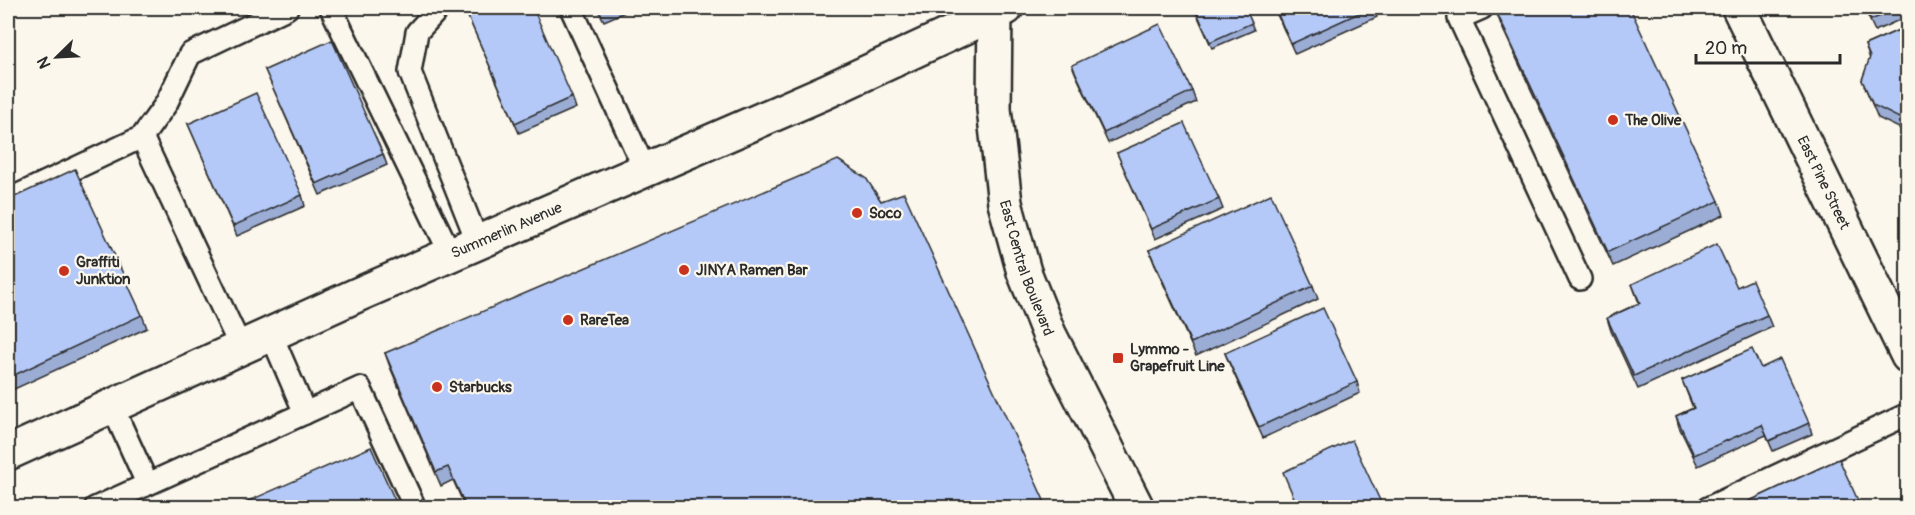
<svg xmlns="http://www.w3.org/2000/svg" width="1915" height="515" viewBox="0 0 1915 515" font-family="Pangolin,sans-serif">
<style>
.lines{fill:none;stroke-linecap:round;stroke-linejoin:round}
.lane-casing{stroke:#2b2b2b;stroke-width:26}
.street-casing{stroke:#2b2b2b;stroke-width:38}
.secondary-casing{stroke:#2b2b2b;stroke-width:38}
.lane{stroke:#fbf7ec;stroke-width:21}
.street{stroke:#fbf7ec;stroke-width:33}
.secondary{stroke:#fbf7ec;stroke-width:33}
.wall{fill:#9badd5;stroke:#2b2b2b;stroke-width:1.5}
.building{fill:#b4c9f8;stroke:#2b2b2b;stroke-width:1.5}
.poi-dot{fill:#c8321e;stroke:#fbf7ec;stroke-width:2}
.labels{text-anchor:middle;stroke-width:4.5;stroke-linejoin:round;paint-order:stroke}
.poi-label{font-size:15px;font-weight:bold;fill:#2b2b2b;stroke:#fbf7ec;text-anchor:start}
.street-label{font-size:15px;fill:#2b2b2b;stroke:#fbf7ec}
</style>
<rect width="100%" height="100%" fill="#fbf7ec"/>
<filter id="ink" filterUnits="userSpaceOnUse"><feTurbulence type="fractalNoise" baseFrequency=".0167" numOctaves="2"/><feDisplacementMap in="SourceGraphic" scale="12" xChannelSelector="R" yChannelSelector="G"/><feConvolveMatrix kernelMatrix="1 2 1 2 8 2 1 2 1" color-interpolation-filters="sRGB"/></filter>
<g filter="url(#ink)">
<g class="lines">
<g class="lane-casing">
<g id="lane">
<path d="M331,8L451,255"/>
<path d="M439,8L417,32L410,72L478,243"/>
<path d="M571,8L645,170"/>
<path d="M1482,8L1459,18L1580,279"/>
<path d="M142,137L241,348"/>
<path d="M8,200L142,137L166,104L190,54L287,8"/>
<path d="M271,334L305,413L360,388L415,508"/>
<path d="M112,406L147,483"/>
<path d="M95,508L305,413"/>
<path d="M1708,508L1908,414"/>
</g>
</g>
<g class="street-casing">
<g id="street">
<path id="s1" d="M1739,8L1908,356"/>
</g>
</g>
<g class="secondary-casing">
<g id="secondary">
<path id="s2" d="M995,8L994,109L1005,203L1024,272L1049,334L1137,508"/>
<path id="s3" d="M8,453L357,295L825,92L1006,8"/>
</g>
</g>
<use href="#lane" class="lane"/>
<use href="#street" class="street"/>
<use href="#secondary" class="secondary"/>
</g>
<g class="wall">
<path d="M597,8H634L604,21Z"/>
<path d="M1194,8H1245L1254,30L1212,48Z"/>
<path d="M1274,8H1374L1377,17L1295,54Z"/>
<path d="M1864,8H1908V16L1875,31Z"/>
<path d="M1496,11L1719,201L1724,215L1613,266L1501,25Z"/>
<path d="M466,12L572,97L576,108L519,133Z"/>
<path d="M1908,26V128L1903,130L1878,118L1862,80L1870,59L1865,45Z"/>
<path d="M1072,65L1192,91L1196,102L1108,143L1076,75Z"/>
<path d="M265,70L383,154L387,165L320,195Z"/>
<path d="M188,124L302,195L305,206L237,236Z"/>
<path d="M1117,153L1219,199L1223,209L1155,239Z"/>
<path d="M8,200L142,315L147,328L10,391L8,390Z"/>
<path d="M1149,250L1313,286L1318,299L1196,356L1154,263Z"/>
<path d="M1632,284L1737,287L1767,315L1772,327L1638,389L1611,331L1607,318L1639,303Z"/>
<path d="M385,353L1047,507H465L453,480L441,486L390,367Z"/>
<path d="M1225,353L1357,382L1360,393L1263,438L1229,363Z"/>
<path d="M1761,368L1809,423L1812,434L1773,451L1766,435L1698,466L1679,427L1676,416L1693,408L1682,380Z"/>
</g>
<g class="building">
<path d="M477,8H533L572,97L515,123L466,12Z"/>
<path d="M1195,8H1245L1252,23L1210,42Z"/>
<path d="M1275,8H1370L1291,44Z"/>
<path d="M1503,8H1630L1719,201L1608,252L1496,11Z"/>
<path d="M1865,8H1899L1871,20Z"/>
<path d="M1160,24L1192,91L1104,133L1072,65Z"/>
<path d="M1908,26V113L1899,118L1873,105L1862,80L1870,57L1865,45Z"/>
<path d="M332,40L383,154L316,184L265,70Z"/>
<path d="M256,93L302,195L233,226L188,124Z"/>
<path d="M1184,123L1219,199L1151,229L1117,153Z"/>
<path d="M838,160L866,178L881,201L904,193L1047,507H466L448,467L436,472L385,353Z"/>
<path d="M75,169L142,315L8,378V200Z"/>
<path d="M1271,194L1313,286L1191,343L1149,250Z"/>
<path d="M1717,244L1737,287L1752,280L1767,315L1634,376L1607,318L1640,303L1632,284Z"/>
<path d="M1323,308L1357,382L1259,427L1225,353Z"/>
<path d="M1752,349L1761,368L1780,359L1809,423L1769,441L1762,425L1694,455L1676,416L1694,408L1682,380Z"/>
<path d="M1352,440L1383,507H1298L1283,472Z"/>
<path d="M371,447L398,507H235Z"/>
<path d="M1839,459L1861,507H1742L1741,505Z"/>
</g>
</g>
<g class="poi-dot">
<circle cx="1613" cy="120" r="6"/>
<circle cx="857" cy="213" r="6"/>
<circle cx="684" cy="270" r="6"/>
<circle cx="64" cy="271" r="6"/>
<circle cx="568" cy="320" r="6"/>
<rect x="1112" y="352" width="12" height="12" rx="3"/>
<circle cx="437" cy="387" r="6"/>
</g>
<g class="labels">
<g class="poi-label">
<text x="1625" y="125">The Olive</text>
<text x="869" y="218">Soco</text>
<text x="76" y="267">Graffiti<tspan x="76" dy="17">Junktion</tspan></text>
<text x="696" y="275">JINYA Ramen Bar</text>
<text x="580" y="325">RareTea</text>
<text x="1130" y="354">Lymmo -<tspan x="1130" dy="17">Grapefruit Line</tspan></text>
<text x="449" y="392">Starbucks</text>
</g>
<g class="street-label">
<text dy="5" stroke="none"><textPath href="#s1" startOffset="194">East Pine Street</textPath></text>
<text dy="5" stroke="none"><textPath href="#s3" startOffset="546">Summerlin Avenue</textPath></text>
<text dy="5" stroke="none"><textPath href="#s2" startOffset="264">East Central Boulevard</textPath></text>
</g>
</g>
<rect width="1915" height="515" fill="none" stroke="#fbf7ec" stroke-width="30"/>
<rect x="15" y="15" width="1885" height="485" fill="none" stroke="#2b2b2b" stroke-width="2" filter="url(#ink)"/>
<g transform="translate(57 57) rotate(246)" stroke="#fbf7ec" stroke-width="4.5" paint-order="stroke">
<path d="M0-4.5L10 22L0 15L-10 22Z" fill="#2b2b2b"/>
<text y="-9" font-size="16" font-weight="bold" text-anchor="middle" fill="#2b2b2b">N</text>
</g>
<path d="M1696 54v9h144v-9" fill="none" stroke="#2b2b2b" stroke-width="3"/>
<text x="1705" y="54" font-size="18" fill="#2b2b2b" stroke="#fbf7ec" stroke-width="4.5" paint-order="stroke">20 m</text>
</svg>
